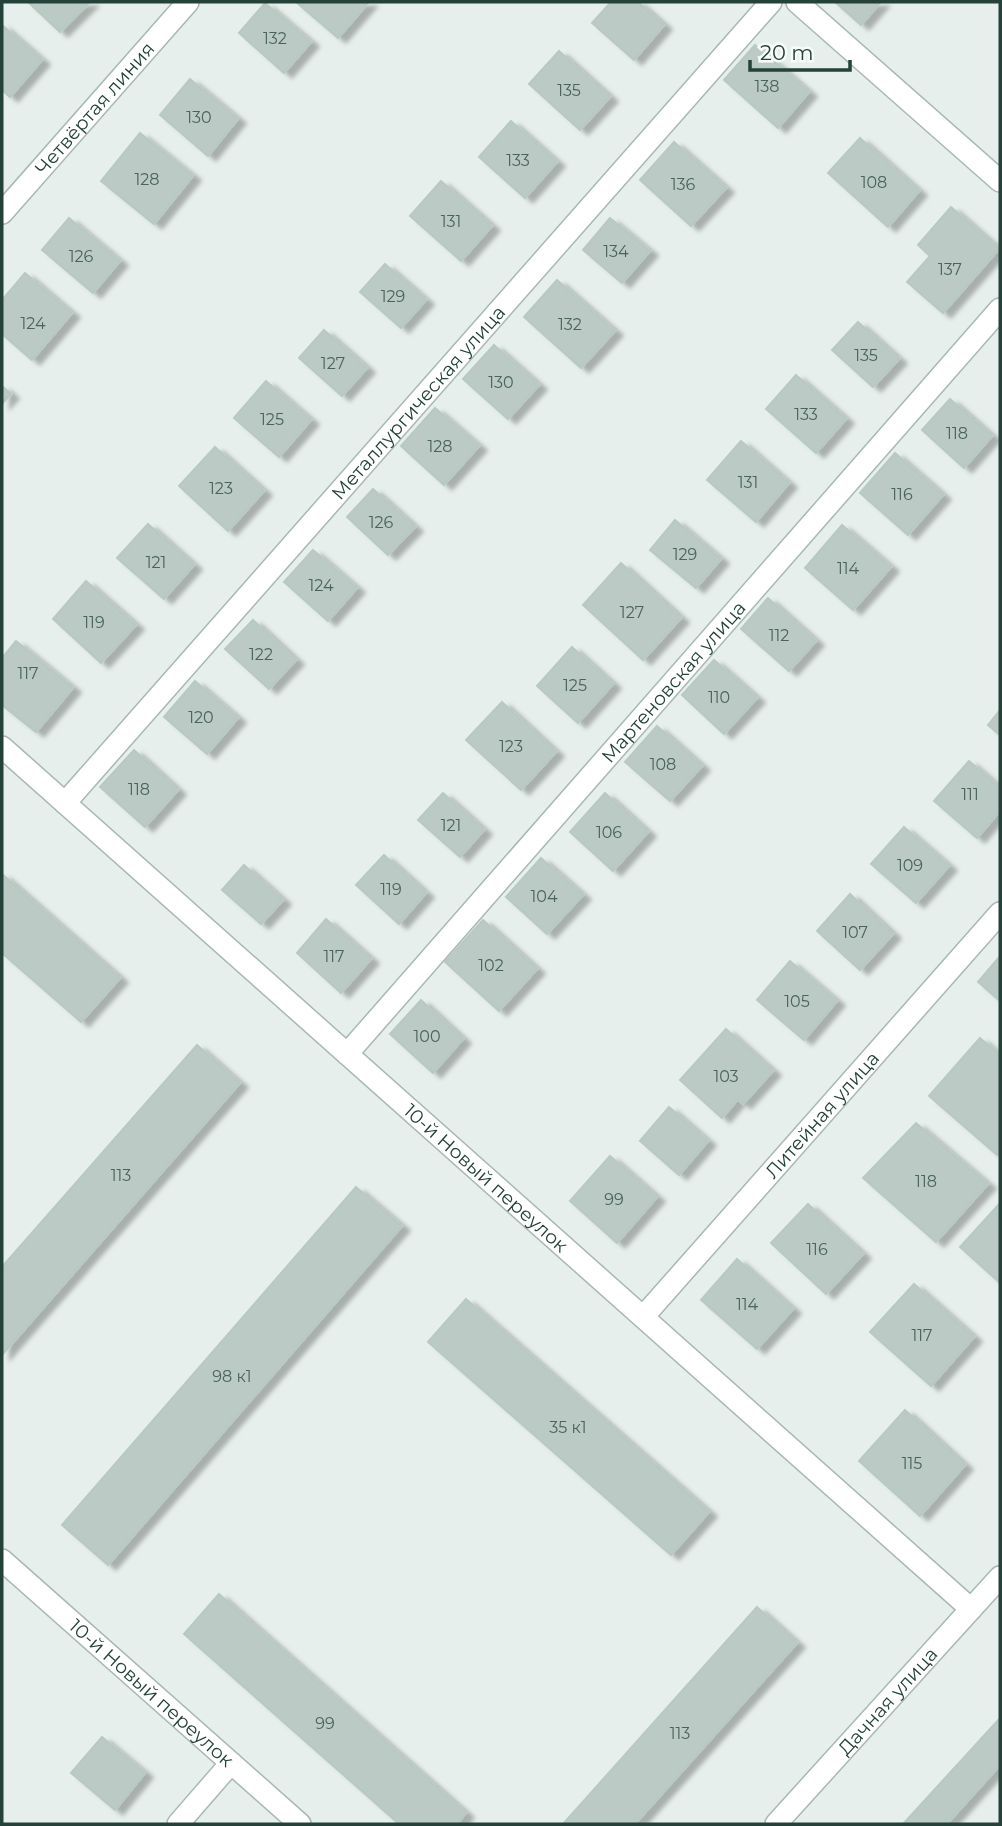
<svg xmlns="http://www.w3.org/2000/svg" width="1002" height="1826" viewBox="0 0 1002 1826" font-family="Montserrat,sans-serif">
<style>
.building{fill:#bbcac4;stroke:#b8c9c2;stroke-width:2;filter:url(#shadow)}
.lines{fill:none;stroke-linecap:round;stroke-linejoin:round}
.minor-casing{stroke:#a8b8b2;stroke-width:24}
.minor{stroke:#fff;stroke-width:21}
.labels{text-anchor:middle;stroke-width:6;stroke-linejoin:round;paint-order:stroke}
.number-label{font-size:16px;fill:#4a645c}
.street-label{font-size:19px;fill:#24423a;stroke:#f7fbf9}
</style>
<defs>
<filter id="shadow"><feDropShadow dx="8" dy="4.5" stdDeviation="2" flood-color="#0004"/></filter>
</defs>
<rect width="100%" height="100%" fill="#e6efeb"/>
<g class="building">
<path d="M28,2H90L60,32Z"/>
<path d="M296,2H369L338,38Z"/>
<path d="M611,2H638L664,25L634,60L592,23Z"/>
<path d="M835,2H881L861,25Z"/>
<path d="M265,3L311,42L284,73L239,33Z"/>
<path d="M2,25L42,60L10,97L2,90Z"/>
<path d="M755,45L809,92L778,128L724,80Z"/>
<path d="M559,51L610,97L580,130L529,84Z"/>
<path d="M190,79L238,119L208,156L160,115Z"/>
<path d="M511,121L557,162L525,198L479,157Z"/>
<path d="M140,133L193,176L154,224L101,181Z"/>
<path d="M860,138L919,191L888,227L828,173Z"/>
<path d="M674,142L726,188L691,226L640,180Z"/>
<path d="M441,181L492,226L461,261L410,216Z"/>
<path d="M951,207L999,249L943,313L907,282L930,256L918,245Z"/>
<path d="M69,218L120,261L93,293L42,250Z"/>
<path d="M610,218L650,251L622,283L583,250Z"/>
<path d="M385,264L426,300L401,328L360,292Z"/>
<path d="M25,273L72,313L32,360L2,334V300Z"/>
<path d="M557,280L615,331L581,368L524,317Z"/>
<path d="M858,322L899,359L873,387L832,350Z"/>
<path d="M324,330L367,368L342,396L299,358Z"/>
<path d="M494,345L539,385L508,419L463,379Z"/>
<path d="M796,375L846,419L816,453L766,409Z"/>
<path d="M266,381L311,420L279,457L234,418Z"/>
<path d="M2,386L11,394L2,404Z"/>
<path d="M950,399L992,436L964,468L922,430Z"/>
<path d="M435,408L479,446L444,485L401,446Z"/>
<path d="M741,441L789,483L756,522L707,480Z"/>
<path d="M215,447L264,491L228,531L179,486Z"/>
<path d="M895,453L943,495L908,535L860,493Z"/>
<path d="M373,489L415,527L388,555L347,517Z"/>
<path d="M675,520L721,559L696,588L650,550Z"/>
<path d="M148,524L194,565L164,599L117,558Z"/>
<path d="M842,525L891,567L853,610L805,568Z"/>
<path d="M313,550L357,588L328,621L284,582Z"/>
<path d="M621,563L681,618L643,660L583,605Z"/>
<path d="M86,581L136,625L101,663L53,619Z"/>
<path d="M768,598L816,641L789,671L741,629Z"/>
<path d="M253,620L296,660L269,689L225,649Z"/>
<path d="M16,641L73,688L36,732L2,705V658Z"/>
<path d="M572,647L613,684L578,723L537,686Z"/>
<path d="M714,660L757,698L724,734L682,695Z"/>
<path d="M195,681L238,718L207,754L164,717Z"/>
<path d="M502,702L556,752L521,790L466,740Z"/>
<path d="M1000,710V735L988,725Z"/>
<path d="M657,726L702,766L670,801L625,762Z"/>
<path d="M134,750L178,790L145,827L100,787Z"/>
<path d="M969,761L1000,788V811L977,838L934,801Z"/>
<path d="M443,793L484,830L460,857L418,820Z"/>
<path d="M605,793L648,832L613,871L570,832Z"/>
<path d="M904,827L949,866L916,903L871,864Z"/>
<path d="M384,855L426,893L399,924L356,885Z"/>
<path d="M541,858L583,895L547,934L506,897Z"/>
<path d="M244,865L283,900L261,924L222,890Z"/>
<path d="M2,874L120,978L81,1022L2,953Z"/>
<path d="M850,894L893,934L860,970L817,931Z"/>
<path d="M326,919L371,959L341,993L297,953Z"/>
<path d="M483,920L537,969L499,1011L445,962Z"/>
<path d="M1000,956V1001L978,982Z"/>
<path d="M790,961L837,1001L804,1040L757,1000Z"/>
<path d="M421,1000L463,1039L433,1073L390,1034Z"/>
<path d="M726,1029L773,1071L743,1104L738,1099L722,1118L680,1080Z"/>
<path d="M980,1038L1000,1055V1152L997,1155L929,1096Z"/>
<path d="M197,1045L240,1083L2,1355V1267Z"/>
<path d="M669,1107L708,1141L679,1175L640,1141Z"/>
<path d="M916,1123L988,1184L936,1242L863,1178Z"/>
<path d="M610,1156L657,1197L617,1243L570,1201Z"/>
<path d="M356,1187L402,1226L108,1565L62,1525Z"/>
<path d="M1000,1203V1283L960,1247Z"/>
<path d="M808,1204L863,1254L826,1294L771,1243Z"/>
<path d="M737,1259L793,1309L757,1349L701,1300Z"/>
<path d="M914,1284L974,1337L931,1386L870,1332Z"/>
<path d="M466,1299L709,1512L671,1555L428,1342Z"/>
<path d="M905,1410L965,1465L920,1516L859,1461Z"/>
<path d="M219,1594L466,1813L457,1824H399L184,1634Z"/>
<path d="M757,1607L797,1643L635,1824H563Z"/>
<path d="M1000,1718V1765L947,1824H903Z"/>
<path d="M102,1737L145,1773L115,1810L71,1773Z"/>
</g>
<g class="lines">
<g class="minor-casing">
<g id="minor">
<path d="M797,2L1000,181"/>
<path id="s1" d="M2,213L188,2"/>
<path id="s2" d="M2,747L971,1609"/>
<path id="s3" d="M65,803L771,2"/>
<path id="s4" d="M347,1054L1000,309"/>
<path id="s5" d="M643,1317L1000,913"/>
<path id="s6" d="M2,1560L300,1824"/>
<path d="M178,1824L231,1763"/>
<path id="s7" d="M776,1824L1000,1577"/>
</g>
</g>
<use href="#minor" class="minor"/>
</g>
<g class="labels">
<g class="number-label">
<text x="275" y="44">132</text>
<text x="767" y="92">138</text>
<text x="569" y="96">135</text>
<text x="199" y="123">130</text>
<text x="518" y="166">133</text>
<text x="147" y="185">128</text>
<text x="874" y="188">108</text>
<text x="683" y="190">136</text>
<text x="451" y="227">131</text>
<text x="616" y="257">134</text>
<text x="81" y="262">126</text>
<text x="950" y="275">137</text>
<text x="393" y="302">129</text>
<text x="33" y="329">124</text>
<text x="570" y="330">132</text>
<text x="866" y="361">135</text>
<text x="333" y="369">127</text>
<text x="501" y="388">130</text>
<text x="806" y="420">133</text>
<text x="272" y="425">125</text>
<text x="957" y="439">118</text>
<text x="440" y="452">128</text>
<text x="748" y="488">131</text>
<text x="221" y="494">123</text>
<text x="902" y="500">116</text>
<text x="381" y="528">126</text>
<text x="685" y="560">129</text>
<text x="156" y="568">121</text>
<text x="848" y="574">114</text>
<text x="321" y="591">124</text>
<text x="632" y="618">127</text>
<text x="94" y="628">119</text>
<text x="779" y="641">112</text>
<text x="261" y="660">122</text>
<text x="28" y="679">117</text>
<text x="575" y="691">125</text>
<text x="719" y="703">110</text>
<text x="201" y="723">120</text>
<text x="511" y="752">123</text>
<text x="663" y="770">108</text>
<text x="139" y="795">118</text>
<text x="970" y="800">111</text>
<text x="451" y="831">121</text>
<text x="609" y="838">106</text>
<text x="910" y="871">109</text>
<text x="391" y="895">119</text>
<text x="544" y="902">104</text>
<text x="855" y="938">107</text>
<text x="334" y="962">117</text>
<text x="491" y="971">102</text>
<text x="797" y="1007">105</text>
<text x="427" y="1042">100</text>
<text x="726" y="1082">103</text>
<text x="121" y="1181">113</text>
<text x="926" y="1187">118</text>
<text x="614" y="1205">99</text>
<text x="817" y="1255">116</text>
<text x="747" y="1310">114</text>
<text x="922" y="1341">117</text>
<text x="232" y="1382">98 к1</text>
<text x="568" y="1433">35 к1</text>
<text x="912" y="1469">115</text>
<text x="325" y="1729">99</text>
<text x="680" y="1739">113</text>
</g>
<g class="street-label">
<text dy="7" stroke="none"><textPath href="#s1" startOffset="140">Четвёртая линия</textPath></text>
<text dy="7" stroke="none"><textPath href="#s3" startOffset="534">Металлургическая улица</textPath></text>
<text dy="7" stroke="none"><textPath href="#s4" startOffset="495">Мартеновская улица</textPath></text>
<text dy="7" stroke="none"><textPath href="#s5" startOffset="270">Литейная улица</textPath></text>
<text dy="7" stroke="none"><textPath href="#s2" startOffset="648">10-й Новый переулок</textPath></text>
<text dy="7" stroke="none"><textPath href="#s6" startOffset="200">10-й Новый переулок</textPath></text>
<text dy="7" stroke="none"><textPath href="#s7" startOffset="166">Дачная улица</textPath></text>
</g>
</g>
<rect width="1002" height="1826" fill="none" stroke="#24423a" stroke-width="7"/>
<path d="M750 60v10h100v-10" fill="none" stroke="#24423a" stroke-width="3.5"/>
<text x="760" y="60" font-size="21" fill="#24423a" stroke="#f7fbf9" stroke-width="5" paint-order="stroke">20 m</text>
</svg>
